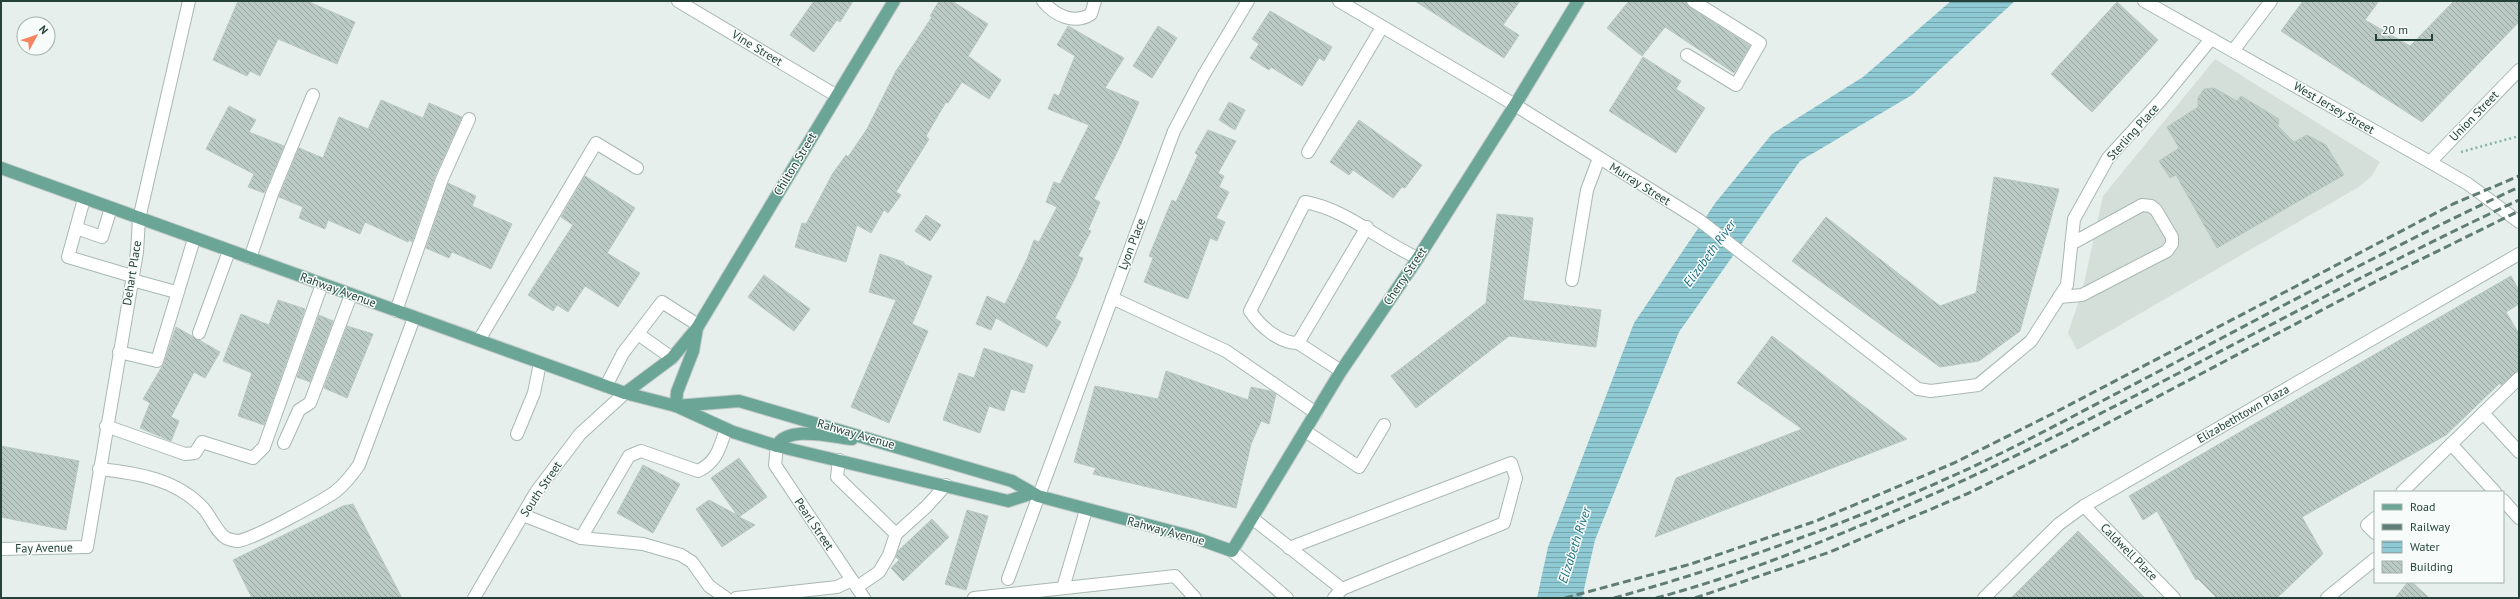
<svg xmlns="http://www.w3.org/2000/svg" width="2520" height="599" viewBox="0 0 2520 599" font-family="'PT Sans',sans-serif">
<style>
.built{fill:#d4dfda}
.water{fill:url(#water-rules)}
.building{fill:url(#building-back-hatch);stroke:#b8c9c2}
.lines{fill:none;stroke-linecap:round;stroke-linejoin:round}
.minor-casing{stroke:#a8b8b2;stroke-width:14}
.major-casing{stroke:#c2cac8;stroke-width:14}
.path{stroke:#86b3a5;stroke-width:2.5;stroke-dasharray:2 3;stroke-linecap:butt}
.minor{stroke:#fff;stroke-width:12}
.major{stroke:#6aa596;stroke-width:12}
.rail{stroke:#5f7d75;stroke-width:3;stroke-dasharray:8 4;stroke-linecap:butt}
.labels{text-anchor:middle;stroke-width:3;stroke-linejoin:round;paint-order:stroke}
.street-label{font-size:12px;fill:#24423a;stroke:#f7fbf9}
.water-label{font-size:13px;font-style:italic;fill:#1c6f80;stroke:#f7fbf9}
</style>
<defs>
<pattern id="water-rules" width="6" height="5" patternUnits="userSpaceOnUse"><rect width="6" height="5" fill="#8ec9d4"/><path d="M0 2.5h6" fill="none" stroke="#74a5ad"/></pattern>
<pattern id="building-back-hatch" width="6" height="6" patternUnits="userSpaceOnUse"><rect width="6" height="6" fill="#bbcac4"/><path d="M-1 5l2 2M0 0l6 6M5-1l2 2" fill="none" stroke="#98a6a0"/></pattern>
</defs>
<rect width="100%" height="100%" fill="#e6efeb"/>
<path class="built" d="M2215,59L2380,162L2371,177L2357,188L2077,350L2068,333L2083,288L2103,196Z"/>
<path class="water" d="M1951,1H2015L1912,95L1800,161L1679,332L1595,540L1582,598H1537L1548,547L1634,323L1716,202L1772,134L1863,77Z"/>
<g class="building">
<path d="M238,1H307L355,22L337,64L278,39L260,76L250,71L247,76L213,60Z"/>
<path d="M814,1H853L840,22L837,20L814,52L790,35Z"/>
<path d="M939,1H952L988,24L968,56L1001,80L989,99L962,82L948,103L946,102L926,136L929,139L896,192L901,195L888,213L884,210L871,233L857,225L846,262L795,247L802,223L806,224L833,173L846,155L848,157L867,129L896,71L932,17L930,16Z"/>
<path d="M1415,1H1520L1503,25L1519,35L1504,58Z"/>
<path d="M1629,1H1686L1689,7L1750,46L1734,73L1665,27L1642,56L1607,28Z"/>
<path d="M2303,1H2379L2365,20L2410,46L2454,1H2519V22L2422,122L2281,31Z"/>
<path d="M2117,2L2158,40L2092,112L2051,74Z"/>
<path d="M1270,11L1332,47L1324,61L1319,58L1302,86L1271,67L1269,70L1250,58L1259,44L1252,39Z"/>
<path d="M1068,26L1124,58L1105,88L1139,102L1120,146L1094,199L1100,202L1088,230L1091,231L1078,256L1083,258L1076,276L1055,318L1061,322L1047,347L996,318L991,330L976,324L987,296L1005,304L1027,259L1034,240L1039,242L1057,207L1046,202L1054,182L1060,184L1089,125L1048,109L1054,94L1059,96L1075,56L1057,45Z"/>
<path d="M1158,26L1177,38L1152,78L1133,66Z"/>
<path d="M1643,57L1681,81L1676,89L1705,108L1676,153L1609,111Z"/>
<path d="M2214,88L2237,101L2241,96L2279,119L2278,126L2294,142L2307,135L2326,145L2344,175L2217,248L2176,175L2170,178L2159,161L2179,148L2167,127L2198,107V98L2204,89Z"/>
<path d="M381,100L423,118L429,103L462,117L435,176L412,242L409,240L408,242L365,222L360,234L328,220L325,229L299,218L303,207L279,197L299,148L323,158L339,117L368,129Z"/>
<path d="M1229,102L1245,110L1235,130L1219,120Z"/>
<path d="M229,106L256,120L249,132L284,146L264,193L248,187L254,174L206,149Z"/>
<path d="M1359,120L1422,165L1405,188L1402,187L1393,198L1353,170L1349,175L1330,162Z"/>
<path d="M1208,130L1236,141L1218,173L1224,176L1219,187L1229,192L1216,218L1225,222L1217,241L1210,238L1188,299L1144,282L1153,258L1149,256L1172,200L1176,202L1198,155L1195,153Z"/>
<path d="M585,176L635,208L607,253L640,273L618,307L585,286L568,312L557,305L553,311L528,295L573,225L561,217Z"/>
<path d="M1994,177L2059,189L2020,331L1979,361L1940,367L1792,261L1826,217L1940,306L1976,293Z"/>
<path d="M448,183L476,196L472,206L512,224L491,269L452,252L449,258L426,248Z"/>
<path d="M1497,214L1533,218L1523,300L1601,310L1596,347L1509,336L1416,408L1391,376L1486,303Z"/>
<path d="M926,215L941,225L930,241L915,231Z"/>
<path d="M880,254L904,262V264L932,276L912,324L928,331L889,423L851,407L896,300L869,292Z"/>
<path d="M764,275L810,309L794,331L748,297Z"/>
<path d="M2511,276L2519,290V304L2506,312L2519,334V371L2501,385L2500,383L2446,435L2302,517L2323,554L2277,598H2217L2198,579L2196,580L2157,511L2143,520L2129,496Z"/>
<path d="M278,300L305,309L264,425L238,416L252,373L223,361L241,314L269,325Z"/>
<path d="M319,315L333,321L310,382L297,377Z"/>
<path d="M347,326L373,334L347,398L324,388Z"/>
<path d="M176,327L220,352L205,378L194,372L171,417L179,421L171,441L140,428L150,403L143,399L164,363Z"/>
<path d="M1772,336L1907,439L1655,537L1676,478L1802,429L1737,383Z"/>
<path d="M984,348L1033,365L1024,393L1011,389L1004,411L989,406L980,433L943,420L959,373L974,378Z"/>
<path d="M1166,371L1248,400L1251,387L1270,391L1276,394L1269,424L1261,421L1251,444L1236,508L1093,474L1096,468L1074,462L1095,386L1158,399Z"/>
<path d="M1,446L79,461L66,530L1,517Z"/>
<path d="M739,458L767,497L739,517L755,525L722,547L696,509L709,500L737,515L711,478Z"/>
<path d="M643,465L680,484L653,533L617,513Z"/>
<path d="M353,504L402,598H252L233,560L343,506Z"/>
<path d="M967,510L988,516L966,590L945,584Z"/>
<path d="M932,519L949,537L903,581L891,568L899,560L896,557L898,551Z"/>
<path d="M2078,531L2145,598H2011Z"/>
<path d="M2408,582H2412L2429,598H2395Z"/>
</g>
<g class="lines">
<g class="minor-casing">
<g id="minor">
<path d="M678,1L837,96"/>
<path d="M1043,1C1054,15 1074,25 1091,14L1095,1"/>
<path d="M1339,1L1515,105L1699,220L1918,389L1931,391L1978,385L2031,341L2067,285L2074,219L2108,158L2161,100L2211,39"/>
<path d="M2144,1L2430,162L2468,184L2519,222"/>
<path d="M2233,51L2271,1"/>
<path d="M1687,55L1736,85L1760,43L1693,1"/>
<path d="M1308,152L1382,27"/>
<path d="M2430,162L2519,70"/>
<path d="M84,199L68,257L132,276"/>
<path d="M1367,227L1298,343C1279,343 1260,326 1250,311L1305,202C1348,210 1379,241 1418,258"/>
<path d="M76,228L102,237L111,208"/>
<path d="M250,258L272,194L313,95"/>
<path d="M132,280L176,292"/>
<path d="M1572,280L1587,190L1599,158"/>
<path d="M2059,297L2082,295L2167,251L2172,244V237L2156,210L2151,206L2142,205L2071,244"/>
<path d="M1112,298L1226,351L1316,413"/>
<path d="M396,311L442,179L469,119"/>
<path d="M199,333L229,251"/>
<path d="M638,334L672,358"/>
<path d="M479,340L596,143L637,168"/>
<path d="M1298,343L1341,371"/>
<path d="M119,352L157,361L194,239"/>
<path d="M606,386L623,353L662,302L698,325"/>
<path d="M2483,413L2519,452"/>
<path d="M106,426L185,454L195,453L202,442L253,458L264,447L322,284"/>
<path d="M1305,431L1359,467L1384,425"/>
<path d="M517,434L534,393L540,363"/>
<path d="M284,443L299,410L310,403L351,295"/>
<path d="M2451,444L2495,492"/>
<path d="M777,446L775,465L864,598"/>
<path d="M839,460L837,477L896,534"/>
<path d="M99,469C137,473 177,479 204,509C211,517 217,533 226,538C228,539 235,541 238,541C254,539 320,502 335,492C345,484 352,475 359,465L414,318"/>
<path d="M2402,492L2519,378"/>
<path d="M2503,500L2519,518"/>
<path d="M2084,506L2174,598"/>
<path d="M523,515L581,538L643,544L681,555L692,562L709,586L726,598"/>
<path d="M1252,518L1342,589L1334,598"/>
<path d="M2375,518L2367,525L2375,533"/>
<path d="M581,538L629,456L641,451L698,471C717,462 720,447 726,429"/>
<path d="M1289,548L1511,463L1516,478L1504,523L1342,589"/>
<path d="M1,549L87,547L137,252L139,219L189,1"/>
<path d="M1232,551L1287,598"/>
<path d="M1008,579L1174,131L1203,76L1248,1"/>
<path d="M857,587L879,572L889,555L896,534L927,506L946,485"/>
<path d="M1063,588L1086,510"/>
<path d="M474,598L536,492L580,434L625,393"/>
<path d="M736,598L837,587L852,580"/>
<path d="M974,598L1175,576L1195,598"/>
<path d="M1984,598L2059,524L2084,506L2519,254"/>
<path d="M2327,598L2375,559"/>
</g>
</g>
<g class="major-casing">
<g id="major">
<path d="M1,168L625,393L676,406L733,432L777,446L1008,501L1030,494"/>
<path d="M625,393L672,358L697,328L894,1"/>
<path d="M676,406L739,401L1012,481L1038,496L1193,537L1232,551L1341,371L1418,258L1515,105L1578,1"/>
<path d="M676,406L677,392L693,351L697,328"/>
<path d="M777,446C786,425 833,437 852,439"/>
</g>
</g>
<path class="path" d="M2461,152L2519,136"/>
<use href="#minor" class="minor"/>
<use href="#major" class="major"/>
<g class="rail">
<path d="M1565,598L1691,564L1816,521L1954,463L2052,414L2453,204L2519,176"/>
<path d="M1614,598C1732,565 1846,524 1957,474C2015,448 2071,417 2127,388C2257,320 2386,249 2519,187"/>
<path d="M1656,598C1731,578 1805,549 1876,519C2097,426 2302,301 2519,200"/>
<path d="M1695,598L1830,552L1969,493L2066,445L2377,281L2519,211"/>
</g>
</g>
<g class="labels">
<g class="street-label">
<text transform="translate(757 48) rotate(31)" y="4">Vine Street</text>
<text transform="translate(2334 108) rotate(30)" y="4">West Jersey Street</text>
<text transform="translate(2474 116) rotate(-46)" y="4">Union Street</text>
<text transform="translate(2133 132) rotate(-48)" y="4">Sterling Place</text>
<text transform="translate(795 164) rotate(-59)" y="4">Chilton Street</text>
<text transform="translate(1640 184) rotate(32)" y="4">Murray Street</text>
<text transform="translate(1132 244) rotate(-69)" y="4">Lyon Place</text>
<text transform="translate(132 273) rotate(-81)" y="4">Dehart Place</text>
<text transform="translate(1405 276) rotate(-56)" y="4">Cherry Street</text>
<text transform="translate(338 290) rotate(20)" y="4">Rahway Avenue</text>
<text transform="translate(2243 414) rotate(-30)" y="4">Elizabethtown Plaza</text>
<text transform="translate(856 434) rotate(16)" y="4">Rahway Avenue</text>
<text transform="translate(541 489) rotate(-56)" y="4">South Street</text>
<text transform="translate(814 524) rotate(56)" y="4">Pearl Street</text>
<text transform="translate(1166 531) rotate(15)" y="4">Rahway Avenue</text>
<text transform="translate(44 548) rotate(-1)" y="4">Fay Avenue</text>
<text transform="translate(2129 552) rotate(45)" y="4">Caldwell Place</text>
</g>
<g class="water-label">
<text transform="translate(1709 253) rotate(-54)" y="5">Elizabeth River</text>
<text transform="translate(1574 545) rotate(-72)" y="5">Elizabeth River</text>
</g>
</g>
<rect width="2520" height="599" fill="none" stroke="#24423a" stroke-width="4"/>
<rect x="2374" y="491" width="130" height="92" fill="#f7fbf9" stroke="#a3b1ad"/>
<rect x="2382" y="504" width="20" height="6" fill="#6aa596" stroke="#a3b1ad"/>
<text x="2410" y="511" font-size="12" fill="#24423a">Road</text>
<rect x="2382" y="524" width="20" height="6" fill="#5f7d75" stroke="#a3b1ad"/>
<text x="2410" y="531" font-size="12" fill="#24423a">Railway</text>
<rect x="2382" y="541" width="20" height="12" fill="url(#water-rules)" stroke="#a3b1ad"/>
<text x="2410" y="551" font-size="12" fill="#24423a">Water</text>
<rect x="2382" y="561" width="20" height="12" fill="url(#building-back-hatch)" stroke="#a3b1ad"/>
<text x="2410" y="571" font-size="12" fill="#24423a">Building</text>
<g transform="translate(36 36) rotate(50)"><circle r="19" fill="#f7fbf9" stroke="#a3b1ad"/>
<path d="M0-3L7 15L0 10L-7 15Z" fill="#f4845f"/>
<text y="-6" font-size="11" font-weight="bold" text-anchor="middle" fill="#24423a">N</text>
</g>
<path d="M2376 34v6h56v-6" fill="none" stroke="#24423a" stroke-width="2"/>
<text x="2382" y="34" font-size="12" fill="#24423a" stroke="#f7fbf9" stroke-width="3" paint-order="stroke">20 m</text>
</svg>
